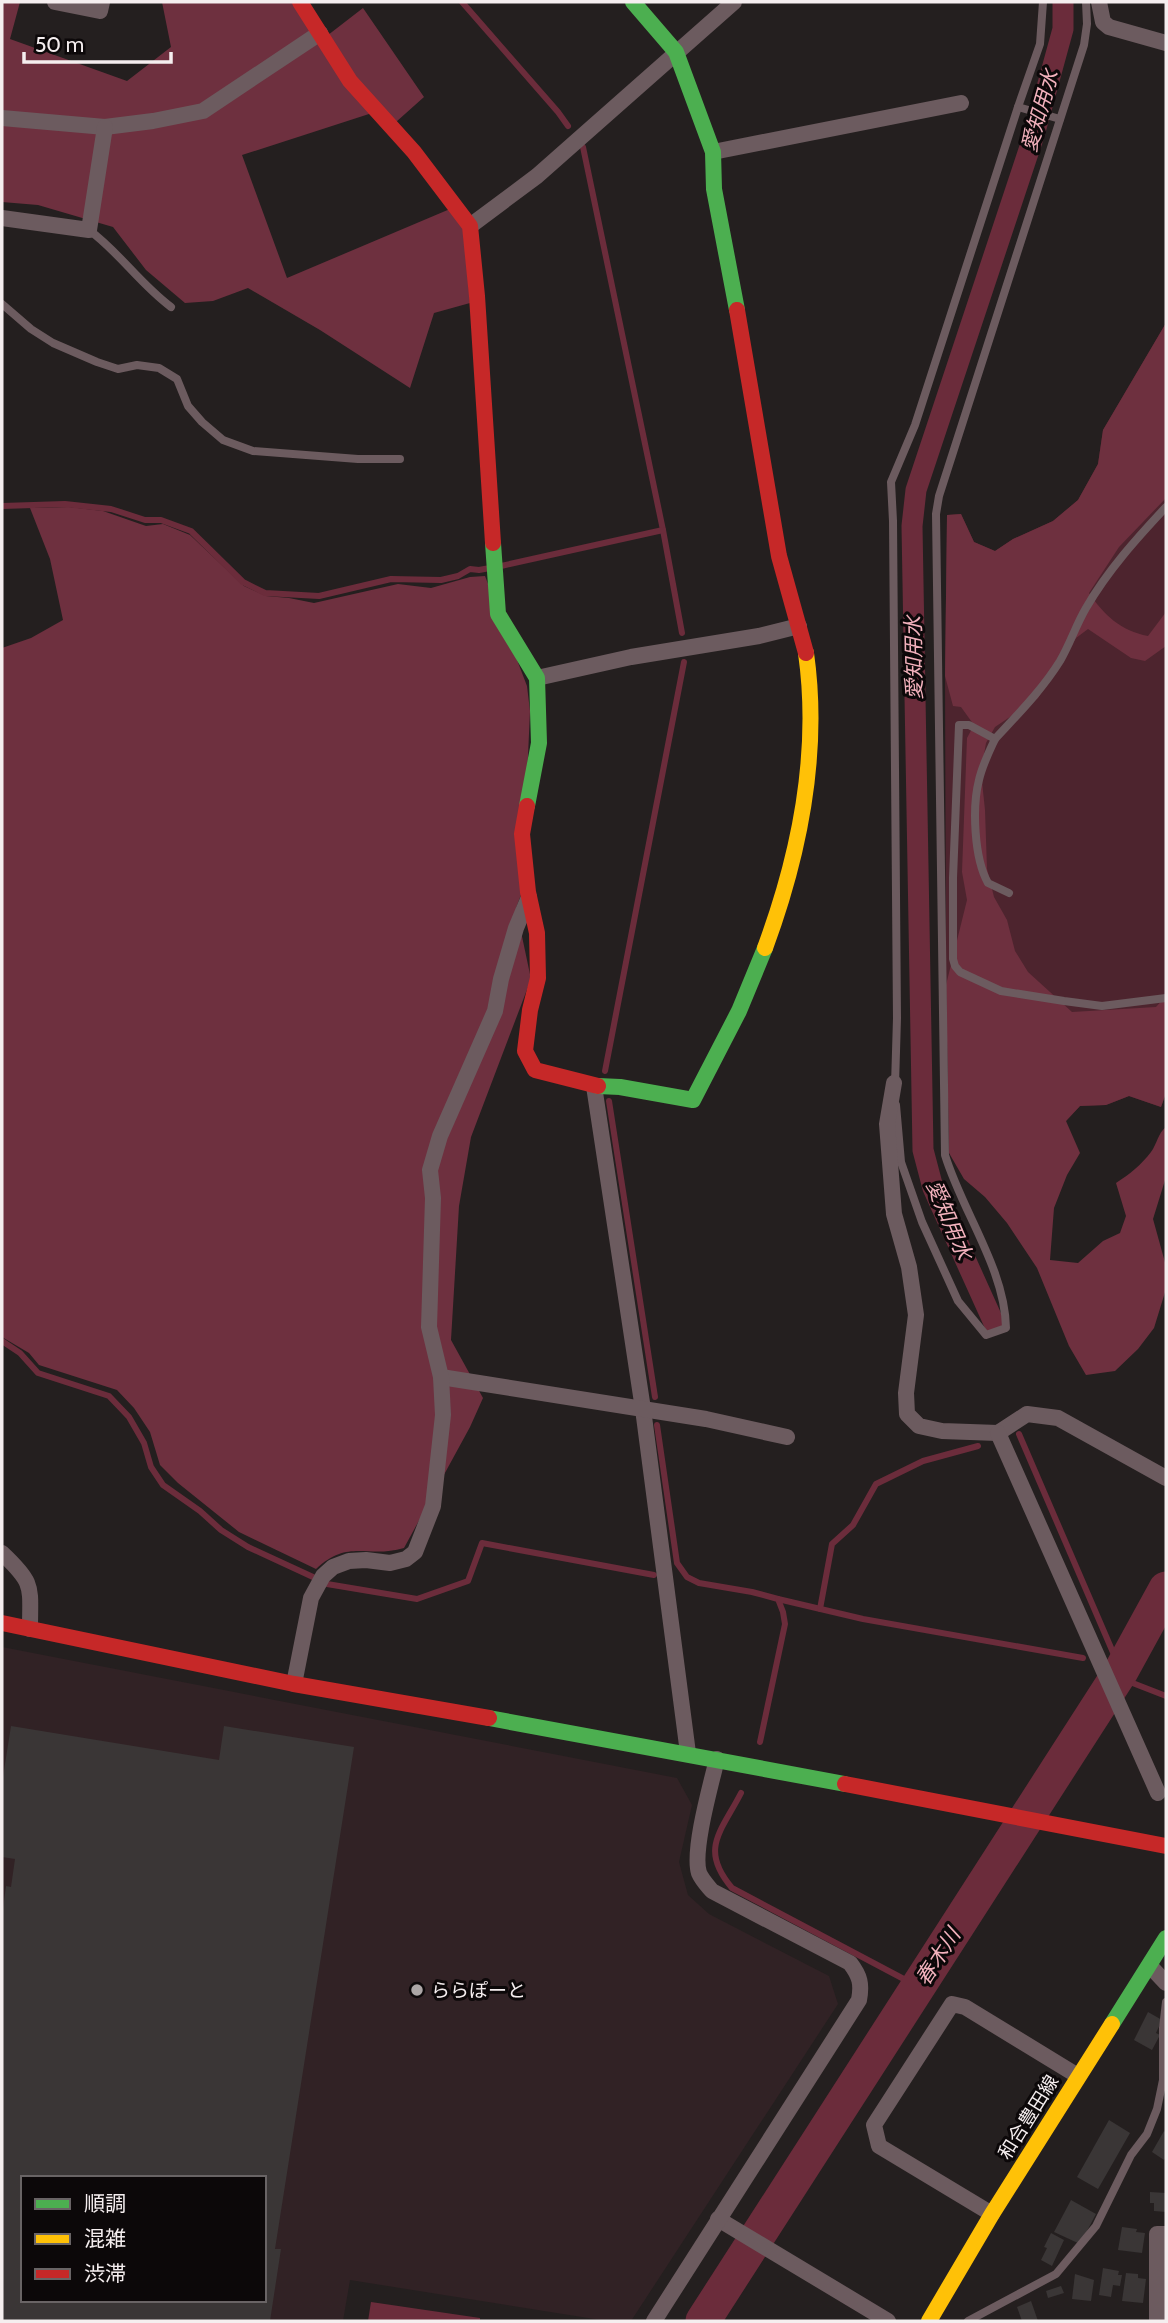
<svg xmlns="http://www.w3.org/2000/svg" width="1168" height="2323" viewBox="0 0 1168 2323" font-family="Cabin,'Noto Sans JP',sans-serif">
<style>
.built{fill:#312225;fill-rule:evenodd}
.green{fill:#4d242e}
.forest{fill:#6e303f}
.water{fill:#6b2c3b}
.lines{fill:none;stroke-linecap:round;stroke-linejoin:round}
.stream{stroke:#6b2c3b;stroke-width:6}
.canal{stroke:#6b2c3b;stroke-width:21}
.river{stroke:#6b2c3b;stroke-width:35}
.building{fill:#3a3636;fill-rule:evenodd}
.lane{stroke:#6c5b5f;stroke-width:8}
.street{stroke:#6c5b5f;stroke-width:16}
.fast{stroke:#4caf50;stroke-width:16}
.slow{stroke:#ffc107;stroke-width:16}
.jam{stroke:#c62828;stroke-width:16}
.poi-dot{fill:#aca6a6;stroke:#0c0809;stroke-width:2.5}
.labels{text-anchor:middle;stroke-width:6;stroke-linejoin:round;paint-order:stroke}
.poi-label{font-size:19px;fill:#f5eeef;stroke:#0c0809;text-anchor:start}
.street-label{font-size:19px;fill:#f5eeef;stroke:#0c0809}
.water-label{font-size:21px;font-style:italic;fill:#f2b1bc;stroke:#0c0809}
</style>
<rect width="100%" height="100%" fill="#241f1f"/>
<path class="built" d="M2,1647L677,1778L692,1805L679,1862L688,1895L709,1914L829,1976L838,2004L631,2321H607L350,2280L343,2321H2ZM23,2178H264V2300H23Z"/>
<path class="green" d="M1166,323V1093L1161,1107L1129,1096L1106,1105L1080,1106L1066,1121L946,985L945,676L947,515L961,514L974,542L995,551L1013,539L1053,521L1078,500L1098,464L1103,430Z"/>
<g class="forest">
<path d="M2,2H20L10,39L127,81L171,47L162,2H301L319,42L363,8L424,97L396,122L369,114L242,155L287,278L450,209L464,230L470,303L434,313L410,388L320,330L248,288L213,301L185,303L146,270L113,227L38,205L2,202Z"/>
<path d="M1166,323V498L1119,547L1089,593C1104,615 1121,631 1148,636L1166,612V646L1145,661L1131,658L1088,629L1076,638L1038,698L995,727L986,743L981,772L985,810L987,869L994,897L1007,920L1015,951L1028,972L1072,1012L1156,1007L1166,996V1093L1161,1107L1129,1096L1106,1105L1080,1106L1066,1121L1080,1153L1067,1175L1054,1208L1050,1260L1078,1263L1103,1241L1120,1233L1126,1216L1116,1183C1130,1174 1141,1165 1151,1152C1157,1144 1158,1133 1166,1127V1177L1153,1219L1166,1266V1289L1154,1328L1138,1349L1115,1371L1086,1375L1069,1346L1037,1268L1007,1223L985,1197L964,1179L949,1153L946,985L967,900L962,872L967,738L974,725L961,707L953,706L945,676L947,515L961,514L974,542L995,551L1013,539L1053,521L1078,500L1098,464L1103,430Z"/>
<path d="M69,507L103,511L146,526L163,524L190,535L244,586L266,596L289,598L314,603L398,584L431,588L470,577L485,576L527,686L530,711L522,892L516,908L531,979L471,1137L459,1206L451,1340L483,1398L470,1427L404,1548C367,1559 349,1538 316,1569L239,1532L178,1483L160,1465L150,1432L134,1408L117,1390L39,1365L29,1353L2,1337V648L31,638L63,620L50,559L30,508Z"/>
</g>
<path class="water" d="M371,2302L480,2318V2321H368Z"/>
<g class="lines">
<g class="stream">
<path d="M462,2L558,112L568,126"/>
<path d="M583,147L663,530L682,633"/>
<path d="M2,506L65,504L111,509L145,520H161L191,531L243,582L265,593L319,596L391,579L441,580L458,576L470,569L479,570L490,568"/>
<path d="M501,566L663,530"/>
<path d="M605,1071L684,662"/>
<path d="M609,1101L655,1397"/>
<path d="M2,1341L20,1353L38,1373L109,1396L129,1417L144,1443L151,1467L163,1485L200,1511L221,1530L248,1547L313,1577"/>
<path d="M657,1425L677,1563L687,1577L699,1583L752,1592L778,1599L783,1612L785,1624L760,1742"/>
<path d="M1019,1434L1121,1671L1130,1682L1166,1696"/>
<path d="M327,1584L417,1599L468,1581L482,1543L654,1575"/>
<path d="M778,1599L863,1619L1083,1658"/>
<path d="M820,1609L832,1544L853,1525L876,1484L923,1461L978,1446"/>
<path d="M741,1793C721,1832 699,1849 732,1888L917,1986"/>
</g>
<path class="canal" d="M994,1323L933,1188L923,1150L912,526L916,490L1034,135L1063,29V2"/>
<path class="river" d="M703,2321L1121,1671L1166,1589"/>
</g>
<g class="building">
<path d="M11,1726L219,1760L224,1726L354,1747L275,2249H281L270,2321H2V1916L6,1886L11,1887L15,1859L2,1857V1783ZM23,2178H264V2300H23Z"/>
<path d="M1148,2012L1162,2020L1156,2033L1160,2035L1152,2050L1134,2040Z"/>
<path d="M1109,2120L1130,2133L1098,2189L1077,2177Z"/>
<path d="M1164,2131L1166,2133V2157L1164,2160L1152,2152Z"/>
<path d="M1150,2192L1166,2193V2212L1154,2211V2203H1150Z"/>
<path d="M1071,2200L1096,2214L1080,2244L1054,2232Z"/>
<path d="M1122,2227L1137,2229L1136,2232L1145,2233L1142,2253L1118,2250Z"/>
<path d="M1051,2233L1064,2240L1052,2266L1041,2260L1047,2248L1044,2247Z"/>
<path d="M1103,2268L1119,2271L1118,2275H1122L1120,2286L1113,2285L1111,2297L1099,2295Z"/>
<path d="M1126,2273L1138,2274V2278L1146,2279L1143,2303L1122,2301Z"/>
<path d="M1075,2274L1094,2280L1091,2301L1072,2299Z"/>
<path d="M1061,2286L1064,2293L1048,2298L1046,2291Z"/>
<path d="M1031,2301L1038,2321H1022L1017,2307Z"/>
</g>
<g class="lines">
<g class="lane">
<path d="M1018,107L1060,119"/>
<path d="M89,230C119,252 140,284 171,307"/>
<path d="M2,304L31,329L53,343L97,362L118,369L137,365L159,368L177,379L188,406L202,422L223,440L253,451L358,459H400"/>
<path d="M1166,507C1137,538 1108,570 1086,608C1076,625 1070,644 1060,661C1042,690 1018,714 995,739L969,725H959L953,878V959L955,966L960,972L1001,991L1064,1001L1102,1006L1166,998"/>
<path d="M995,739C989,752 982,766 979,780C972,807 974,858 988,883L1009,893"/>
<path d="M895,1085L897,1018L893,521L891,482L915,425L1018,107L1040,44L1043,2"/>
<path d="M896,1105L901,1162L922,1222L958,1301L986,1335L1006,1328C1005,1269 962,1211 945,1155L936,514L939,496L1084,45L1087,24L1086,2"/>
<path d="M968,2321L1056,2274L1096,2226L1131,2155L1147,2134L1157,2109L1163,2080V2028L1166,2002"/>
</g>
<g class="street">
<path d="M55,2L100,11L102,2"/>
<path d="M1099,2L1103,22L1109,27L1166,43"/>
<path d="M2,118L105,127L153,121L203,111L320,33"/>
<path d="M713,152L961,103"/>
<path d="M2,218L89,230L105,127"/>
<path d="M470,226L537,176L734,2"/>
<path d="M537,678L631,657L759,636L799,626"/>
<path d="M894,1083L887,1124L894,1214L909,1267L916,1315L906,1393L907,1414L919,1426L942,1431L998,1433L1027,1414L1058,1418L1166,1478"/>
<path d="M594,1086L643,1409L688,1753"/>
<path d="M441,1377L706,1419L787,1437"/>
<path d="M998,1433L1158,1793"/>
<path d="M2,1553C35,1584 30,1586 30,1629"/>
<path d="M294,1684L311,1598L323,1576L333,1567L349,1561L366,1560L390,1563L406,1559L415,1552L433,1506L443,1415L441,1377L429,1327L433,1198L430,1170L440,1136L495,1011L501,979L516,928L529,897"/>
<path d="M1150,1966L1166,1983"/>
<path d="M992,2214L879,2146L874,2125L952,2004L965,2007L1078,2076"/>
<path d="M718,2219L888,2321"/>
<path d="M654,2321L859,2000C862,1984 860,1976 850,1963L712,1891C707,1885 702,1880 699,1873C692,1851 711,1784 717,1759"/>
<path d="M1157,2321V2234H1166"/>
</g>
<g class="fast">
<path d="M633,2L676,52L713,152L714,189L737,310"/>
<path d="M493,543L498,614L537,678L539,743L527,806"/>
<path d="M598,1086L620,1087L693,1100L739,1011L765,948"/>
<path d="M489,1718L845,1784"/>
<path d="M1112,2024L1166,1938"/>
</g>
<g class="slow">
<path d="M765,948C799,856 820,752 806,653"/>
<path d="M929,2321L992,2214L1112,2024"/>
</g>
<g class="jam">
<path d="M300,2L350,81L414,152L470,226L477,296L493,543"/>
<path d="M737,310L779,556L806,653"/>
<path d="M527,806L522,834L528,892L537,933L538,978L530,1010L525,1051L535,1070L598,1086"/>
<path d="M2,1623L294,1684L489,1718"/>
<path d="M845,1784L1166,1846"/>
</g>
</g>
<circle class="poi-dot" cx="417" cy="1990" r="7"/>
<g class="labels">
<g class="poi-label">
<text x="431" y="1997">ららぽーと</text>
</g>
<g class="street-label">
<text transform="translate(1028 2117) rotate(-58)" y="7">和合豊田線</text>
</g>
<g class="water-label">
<text transform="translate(1040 111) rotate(-74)" y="7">愛知用水</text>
<text transform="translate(914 658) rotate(-91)" y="7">愛知用水</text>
<text transform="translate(949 1220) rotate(67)" y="7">愛知用水</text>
<text transform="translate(938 1957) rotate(-57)" y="7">春木川</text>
</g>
</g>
<rect width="1168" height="2323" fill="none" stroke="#f5eeef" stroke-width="7"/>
<rect x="21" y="2176" width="245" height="126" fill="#0c0809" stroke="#696465" stroke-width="2"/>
<rect x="35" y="2199" width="35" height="10" fill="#4caf50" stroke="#696465" stroke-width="2"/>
<text x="84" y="2211" font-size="21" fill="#f5eeef">順調</text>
<rect x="35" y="2234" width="35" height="10" fill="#ffc107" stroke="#696465" stroke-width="2"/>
<text x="84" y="2246" font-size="21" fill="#f5eeef">混雑</text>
<rect x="35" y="2269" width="35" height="10" fill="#c62828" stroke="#696465" stroke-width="2"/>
<text x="84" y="2281" font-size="21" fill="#f5eeef">渋滞</text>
<path d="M24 52v10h147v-10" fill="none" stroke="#f5eeef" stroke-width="3.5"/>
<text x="35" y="52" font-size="21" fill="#f5eeef" stroke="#0c0809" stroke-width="5" paint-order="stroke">50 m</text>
</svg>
